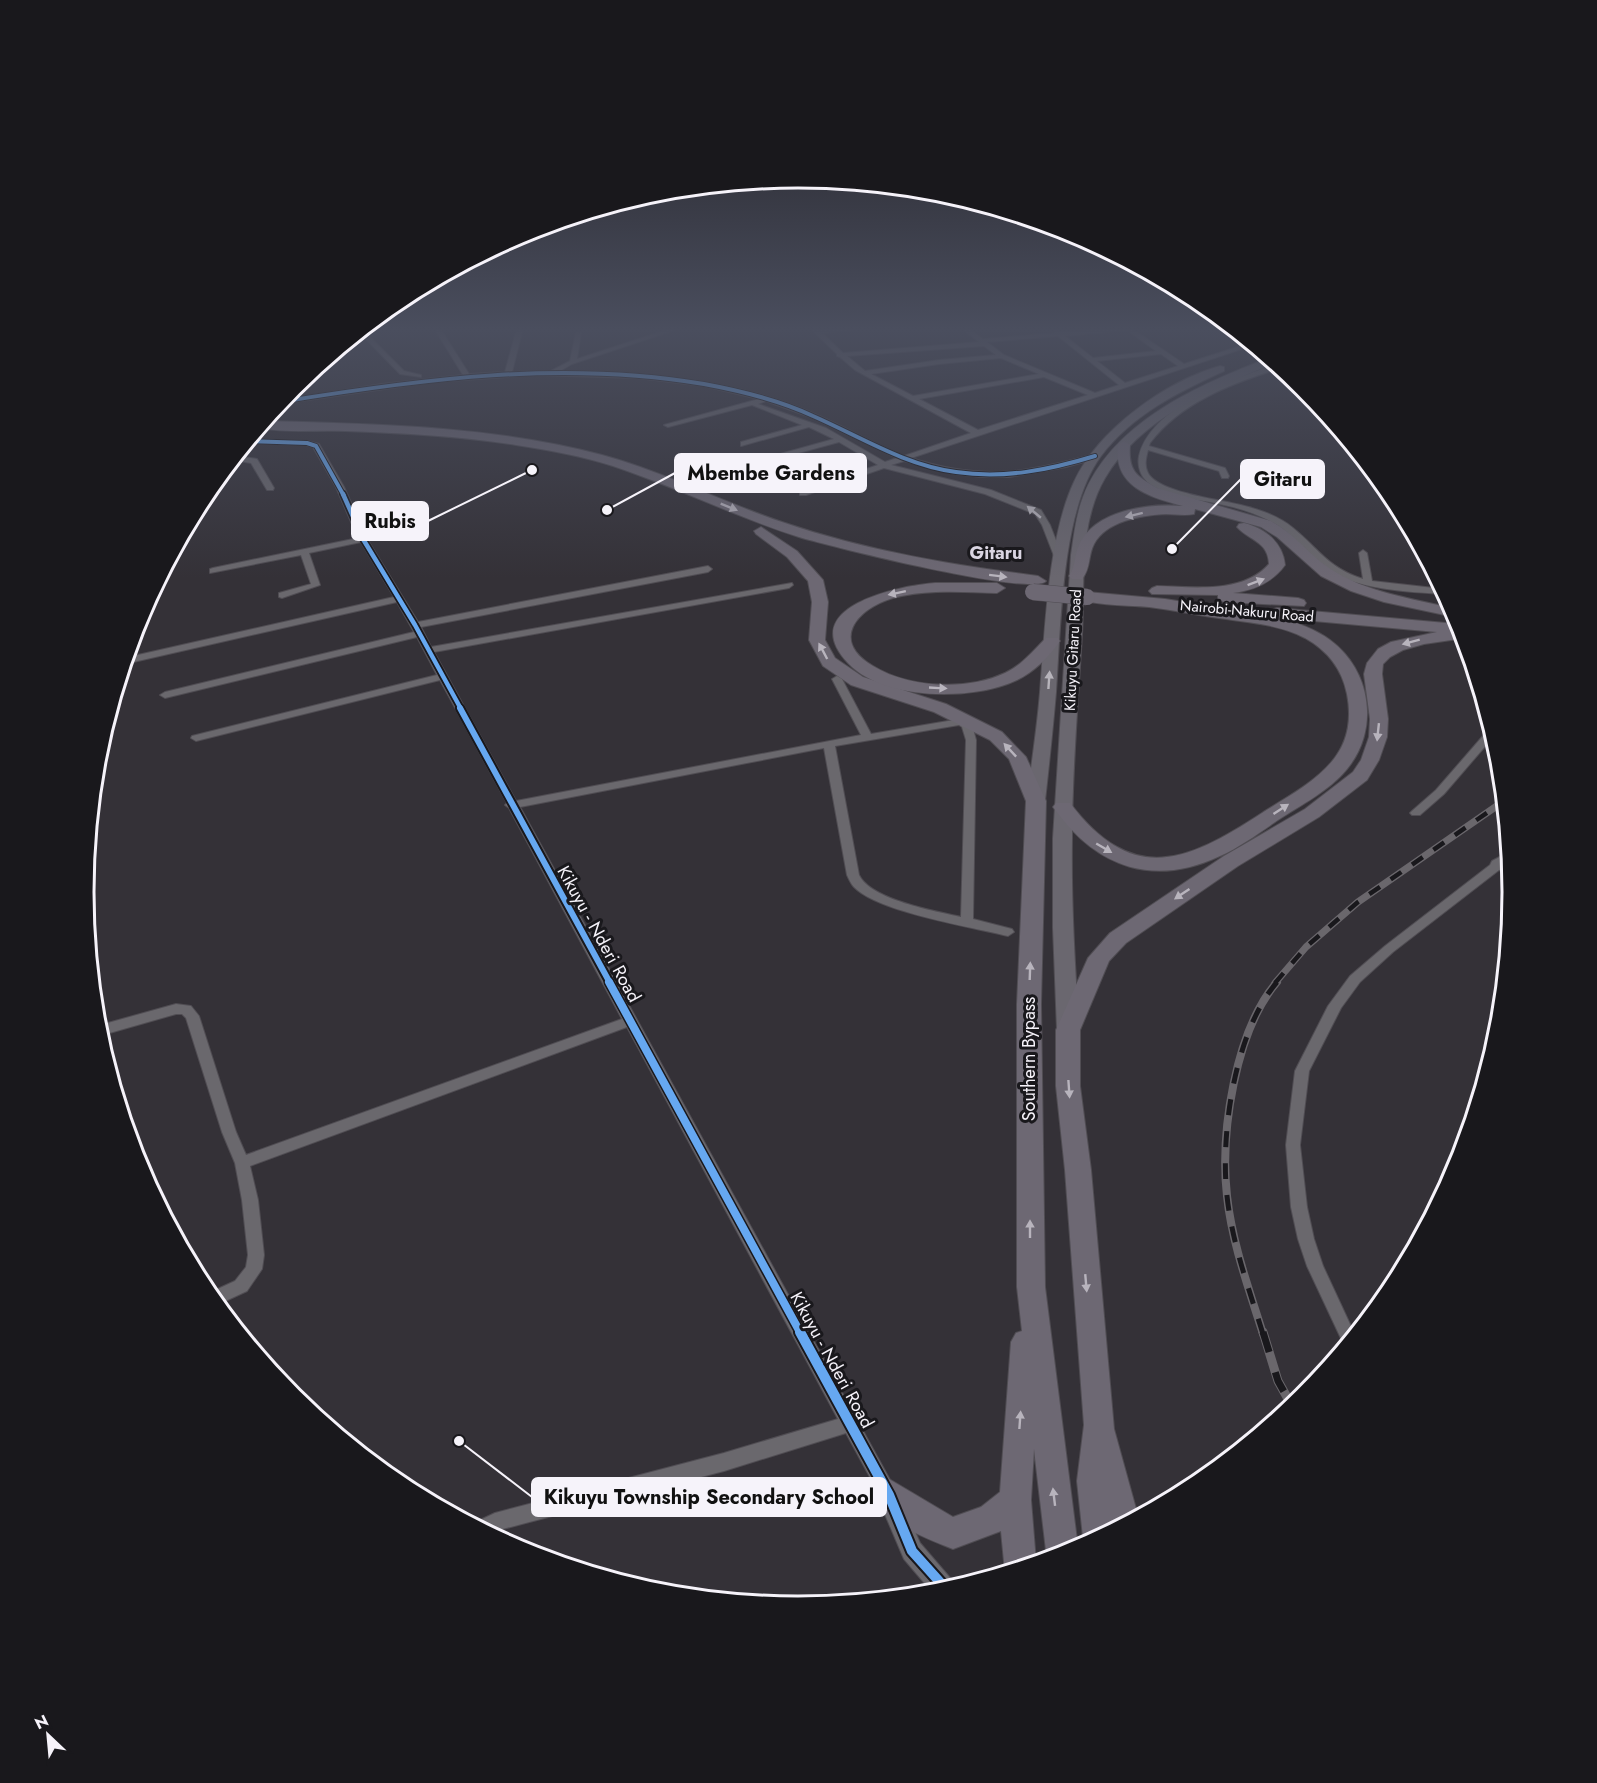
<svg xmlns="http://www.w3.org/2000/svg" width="1597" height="1783" viewBox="0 0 1597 1783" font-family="Jost,sans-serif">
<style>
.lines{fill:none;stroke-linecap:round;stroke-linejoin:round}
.minor-casing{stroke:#504d53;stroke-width:2}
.tertiary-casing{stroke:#504d53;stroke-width:2}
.primary-casing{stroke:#504d53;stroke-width:2}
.trunk-casing{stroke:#504d53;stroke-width:2}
.minor{fill:#6a686d;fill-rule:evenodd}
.tertiary{fill:#6a686d;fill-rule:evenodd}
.primary{fill:#6a676f;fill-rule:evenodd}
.trunk{fill:#6d6873;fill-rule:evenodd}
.rail-far2-casing{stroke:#6a676c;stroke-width:7}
.rail-far1-casing{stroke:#6a676c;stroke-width:8}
.rail-casing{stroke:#6a676c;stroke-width:9}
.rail-far2{stroke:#19181c;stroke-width:4.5;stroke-dasharray:13;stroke-linecap:butt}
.rail-far1{stroke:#19181c;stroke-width:5;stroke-dasharray:16;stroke-linecap:butt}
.rail{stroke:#19181c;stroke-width:7;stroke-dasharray:21;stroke-linecap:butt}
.trunk-bridge-casing{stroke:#504d53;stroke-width:17;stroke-linecap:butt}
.trunk-bridge{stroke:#6d6873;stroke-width:16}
.cycleway-far4-casing{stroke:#19181c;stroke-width:6}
.cycleway-far3-casing{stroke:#19181c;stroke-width:8}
.cycleway-far2-casing{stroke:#19181c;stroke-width:10}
.cycleway-far1-casing{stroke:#19181c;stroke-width:11}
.cycleway-casing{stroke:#19181c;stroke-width:14}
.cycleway-far4{stroke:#66a8f1;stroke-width:4}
.cycleway-far3{stroke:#66a8f1;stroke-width:4.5}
.cycleway-far2{stroke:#66a8f1;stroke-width:6}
.cycleway-far1{stroke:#66a8f1;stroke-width:8}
.cycleway{stroke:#66a8f1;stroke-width:10}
.oneway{fill:#b8b4bd}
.oneway2{fill:#b7b4bb}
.labels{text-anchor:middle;stroke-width:6;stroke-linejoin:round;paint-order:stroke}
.far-street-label{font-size:15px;fill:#f6f3fa;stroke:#19181c}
.far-quarter-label{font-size:18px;font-weight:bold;fill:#dad5e2;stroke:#19181c}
.street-label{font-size:18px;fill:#f6f3fa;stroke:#19181c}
.rim{fill:none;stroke:#f6f3fa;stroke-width:3}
.leader{fill:none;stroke:#f6f3fa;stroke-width:2}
.callout-dot{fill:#f6f3fa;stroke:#19181c;stroke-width:2}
.callout{fill:#f6f3fa;stroke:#f6f3fa;stroke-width:2}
.callout-label{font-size:20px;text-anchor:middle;font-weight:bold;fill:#111}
</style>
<rect width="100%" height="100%" fill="#343137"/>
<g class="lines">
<g class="minor-casing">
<g id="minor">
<path d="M434,328H440L469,374L505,372L517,328H523L512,372L551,371L570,361L576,332L581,333L577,359L672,328H681L572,364L560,371C638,371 721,378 795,406C833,420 867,441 904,456L971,433L855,370L840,357L837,356V354L810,328L819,330L871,328L822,333L843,353L979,342L961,328H968L983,339L1054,333L1056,330L1060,332L1137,328L1134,330L1184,364L1250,343L1254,345L911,458C982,481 1026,473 1095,454H1098V458L1066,467L1009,477H982L955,474L904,461L891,465L991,490L1041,510L1050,525L1064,561L1060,564L1056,561L1042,525L1035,514L985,494L884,468L806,495H800V491L878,465L839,442L755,465V461L834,439L809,427L741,446V442L802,425L752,405L668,427L664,425L759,399L704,386L638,378L535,375L433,382L279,404L282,400L382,384L463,375ZM1127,330L1156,351L1093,358L1065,336ZM1058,336L1119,385L1095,393L1004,355L987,342ZM984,346L996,355L939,360L865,371L847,356ZM1161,354L1178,366L1125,383L1097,361ZM1001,358L1039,374L913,396L871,374L939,364ZM1044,377L1088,395L978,430L919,399ZM766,401L813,418L897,458L885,462L826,428L758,404Z"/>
<path d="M363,330L404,371L421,375V377L400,374L359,332Z"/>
<path d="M1277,364L1281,368C1233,383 1181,402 1150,443L1149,446L1225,468L1229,476L1228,478H1222L1219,471L1209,468L1148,450C1146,458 1144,465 1148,473C1159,494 1228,500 1252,508C1266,512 1281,518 1293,528C1319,549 1328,568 1363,579L1359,553L1363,550L1367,553L1372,581L1443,589L1446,594C1409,592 1353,590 1323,566C1303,551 1291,530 1268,520C1254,513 1239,508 1224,505C1200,499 1172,499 1150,484C1141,478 1137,467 1139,456C1151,406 1232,379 1277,364Z"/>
<path d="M250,439L307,441L319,444L344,487L367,539L418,622L708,566L712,569L708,572L421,627L431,647L792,583L793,585L789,588L434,652L516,801L861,735L832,679L837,676L842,679L871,734L960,719L972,725L976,740L973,919L1012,929L1014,932L1008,936C972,927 878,912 854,887C851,884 849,879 847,875L824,748L520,807L895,1489L898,1495L895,1501L889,1504L883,1501L846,1433L724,1471L499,1530L492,1534L475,1525L476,1522L495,1513L724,1453L838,1419L627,1027L250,1166L258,1200L264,1255L262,1269L247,1291L219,1304L209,1293L235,1281L246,1267L248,1255L242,1200L235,1163L222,1132L186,1018L182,1014H176L99,1036L97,1026L176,1004L191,1006L199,1016L236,1132L246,1155L622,1019L509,808L505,805L507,803L440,680L196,741L191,738L192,736L437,675L417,637L165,698L160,695L165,692L414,632L397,602L129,663L125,661L126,658L129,657L394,597L361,542L309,553L320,585L282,598L279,597V593L311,584L301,555L210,573V569L213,568L358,538L336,487L313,447L306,445L247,443ZM959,725L962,727L966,740L961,917C935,911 871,900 859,875L835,746Z"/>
<path d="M236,456L257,459L274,488L273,490H267L251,463L233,460Z"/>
<path d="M1492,728L1494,736L1444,794L1420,815H1412L1410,813L1412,811L1436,790L1489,729Z"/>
<path d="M1501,766L1502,776H1501L1496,773L1497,767Z"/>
<path d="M1509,852L1510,861L1506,864L1510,866L1511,875L1499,870L1393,952L1360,982L1341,1008L1309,1071L1300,1145L1307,1207L1314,1239L1323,1266L1355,1335L1345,1347L1307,1266L1298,1239L1291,1207L1286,1145L1295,1071L1328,1006L1350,976L1385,946L1490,865L1492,861Z"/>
</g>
</g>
<g class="tertiary-casing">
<path id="tertiary" d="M892,1494L900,1497L920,1543L957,1586L933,1593L904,1559L881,1505L884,1497Z"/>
</g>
<g class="primary-casing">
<g id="primary">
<path d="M1269,358L1275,363C1213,388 1140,418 1105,478C1078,524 1085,584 1082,635C1078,703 1072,771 1072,839C1071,903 1075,966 1079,1030L1076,1036L1068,1038L1060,1036L1057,1030L1053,928V838L1071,555C1074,535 1076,515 1083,497C1112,422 1200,384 1269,358Z"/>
<path d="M1220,366L1224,367V371C1178,392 1132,415 1101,456C1061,510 1061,625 1056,692C1053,728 1049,765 1045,801L1042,805H1030L1027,801C1031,765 1037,729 1040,692C1045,630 1048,537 1074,482C1098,430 1166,381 1220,366Z"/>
</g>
</g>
<g class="trunk-casing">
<g id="trunk">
<path d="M265,421C378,424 492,426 602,455C665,472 724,503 785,523C867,551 953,565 1038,576L1046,581C1032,597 829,546 799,537C736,517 676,487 613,466C582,456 549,450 516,445C460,436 402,433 345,431C317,430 286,433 259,428Z"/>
<path d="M1124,441L1130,445C1128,471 1136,476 1157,488L1271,521C1294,533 1308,554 1329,568C1366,593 1412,598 1454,609L1459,618L1384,602L1351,591L1321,576L1277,537L1261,527L1195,509L1194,514C1185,516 1175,514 1166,514C1142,515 1106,521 1094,544C1088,555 1091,568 1082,579H1072L1069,576C1076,566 1074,555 1079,545C1095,510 1149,503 1183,506C1150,497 1113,487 1118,445Z"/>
<path d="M1244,523C1265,528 1283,543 1285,565C1272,583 1254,590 1233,593L1298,598L1304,600L1306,603L1304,606L1224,602L1218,600V595L1152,594L1149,591L1152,588L1157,586C1193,587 1243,594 1269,564C1268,541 1250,541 1237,527L1239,524Z"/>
<path d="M761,527L797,551L823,580L828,602L825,640L835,658L863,677L946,704L1002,732L1026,757L1046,801L1041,1004L1045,1287L1078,1548L1047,1559L1034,1449L1031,1500L1036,1562L1005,1572L1001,1531L953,1549C926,1538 885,1524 873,1495L878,1484L889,1479L953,1517L981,1507L1000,1492L1011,1342L1016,1333L1022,1331L1017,1287V1004L1026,801L1009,759L990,740L934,712L851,685L823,666L809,640L812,602L808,581L787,557L756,534L754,531Z"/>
<path d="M935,583H997L1005,588L997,593C963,592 926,589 893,598C856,609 830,641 873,666C909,688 967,691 1005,673C1022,665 1033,651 1046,638H1058L1060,641C1049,657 1034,672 1017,680C973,701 883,701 848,663C795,607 898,586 935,583Z"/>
<path d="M1087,592L1165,599L1271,616L1269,613L1271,610L1277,608L1446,623L1452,625L1453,630L1462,628L1465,638L1424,644L1403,650L1390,657L1383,664L1382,674L1388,719L1387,737L1379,760L1367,780L1319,817L1238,866L1126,943L1109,961L1080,1030V1086L1091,1170L1114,1429L1138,1516L1086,1544L1083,1537L1077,1481L1084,1425L1065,1170L1056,1086V1030L1088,958L1110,933L1224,856L1305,809L1353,772L1361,760L1369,737L1370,719L1364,674L1367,663L1378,649L1391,642L1437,632L1280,618C1298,623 1315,629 1330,640C1371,670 1380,729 1347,769C1329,791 1301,805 1278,820C1259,833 1240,847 1220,856C1154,887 1098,868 1056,811L1053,807L1056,803H1070C1133,886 1187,862 1262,813C1309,783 1360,760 1347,694C1342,669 1328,651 1305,638C1280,625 1253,623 1226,619C1200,616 1175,610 1149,607C1127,605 1103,606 1081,600L1079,597L1081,594Z"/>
</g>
</g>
<use href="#minor" class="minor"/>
<use href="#tertiary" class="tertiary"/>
<use href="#primary" class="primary"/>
<use href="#trunk" class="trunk"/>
<g class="rail-far2-casing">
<path id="rail-far2" d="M1275,983L1306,947L1358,902L1504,801"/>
</g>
<g class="rail-far1-casing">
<path id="rail-far1" d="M1263,1334C1249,1289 1232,1243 1227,1196C1220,1133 1235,1031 1277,982"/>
</g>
<g class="rail-casing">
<path id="rail" d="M1263,1332L1278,1381L1292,1406"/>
</g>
<use href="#rail-far2" class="rail-far2"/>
<use href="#rail-far1" class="rail-far1"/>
<use href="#rail" class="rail"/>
<g class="trunk-bridge-casing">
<path id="trunk-bridge" d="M1033,592L1087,597"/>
</g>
<use href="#trunk-bridge" class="trunk-bridge"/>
<g class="cycleway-far4-casing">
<g id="cycleway-far4">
<path d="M280,402C421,379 563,360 704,384C742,391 779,400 813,416C861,437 904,465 956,472C1004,479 1049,470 1095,456"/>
<path d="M249,441L307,443L316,446L344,496"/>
</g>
</g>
<g class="cycleway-far3-casing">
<path id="cycleway-far3" d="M343,494L363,539L415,625L461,709"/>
</g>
<g class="cycleway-far2-casing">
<path id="cycleway-far2" d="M460,708L610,983"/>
</g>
<g class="cycleway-far1-casing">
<path id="cycleway-far1" d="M609,982L801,1334"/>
</g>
<g class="cycleway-casing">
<path id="cycleway" d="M800,1332L889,1495L912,1551L947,1590"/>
</g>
<use href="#cycleway-far4" class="cycleway-far4"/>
<use href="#cycleway-far3" class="cycleway-far3"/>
<use href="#cycleway-far2" class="cycleway-far2"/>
<use href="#cycleway-far1" class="cycleway-far1"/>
<use href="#cycleway" class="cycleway"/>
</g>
<defs><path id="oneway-solid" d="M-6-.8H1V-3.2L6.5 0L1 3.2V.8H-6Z" transform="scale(1.5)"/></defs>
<g class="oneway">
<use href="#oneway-solid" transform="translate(729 507) rotate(22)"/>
<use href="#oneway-solid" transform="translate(1134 515) rotate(166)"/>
<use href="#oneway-solid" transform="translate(998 576) rotate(7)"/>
<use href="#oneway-solid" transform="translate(1256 582) rotate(-21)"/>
<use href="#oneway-solid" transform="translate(897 593) rotate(168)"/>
<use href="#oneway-solid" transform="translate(1411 642) rotate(165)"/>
<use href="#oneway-solid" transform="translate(823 651) rotate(-118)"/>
<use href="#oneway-solid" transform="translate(938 688) rotate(3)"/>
<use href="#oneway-solid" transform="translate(1378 732) rotate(96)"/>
<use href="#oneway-solid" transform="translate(1010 750) rotate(-133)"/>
<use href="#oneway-solid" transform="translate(1281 809) rotate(-33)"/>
<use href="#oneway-solid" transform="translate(1104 848) rotate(30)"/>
<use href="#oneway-solid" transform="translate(1182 894) rotate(146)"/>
<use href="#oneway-solid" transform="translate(1030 971) rotate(-88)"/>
<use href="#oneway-solid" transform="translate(1069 1089) rotate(86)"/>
<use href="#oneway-solid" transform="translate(1030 1229) rotate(-90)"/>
<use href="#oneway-solid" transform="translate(1086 1283) rotate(85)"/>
<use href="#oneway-solid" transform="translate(1020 1420) rotate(-86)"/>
<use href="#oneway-solid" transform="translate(1054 1497) rotate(-97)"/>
</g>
<g class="oneway2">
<use href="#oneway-solid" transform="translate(1034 512) rotate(-140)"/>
<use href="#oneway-solid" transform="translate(1049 680) rotate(-86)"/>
</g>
<linearGradient id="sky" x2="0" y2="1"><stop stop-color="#1d1b1e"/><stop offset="0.57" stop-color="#4a4e5e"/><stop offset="1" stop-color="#4a4e5e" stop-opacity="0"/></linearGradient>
<rect width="1597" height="578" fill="url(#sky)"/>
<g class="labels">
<g class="far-street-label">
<text transform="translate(1247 611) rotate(5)" y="5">Nairobi-Nakuru Road</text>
<text transform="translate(1073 650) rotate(-87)" y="5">Kikuyu Gitaru Road</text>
</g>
<g class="far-quarter-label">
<text x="996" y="559">Gitaru</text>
</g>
<g class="street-label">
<text transform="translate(599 934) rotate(61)" y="6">Kikuyu - Nderi Road</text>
<text transform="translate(1029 1059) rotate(-90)" y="6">Southern Bypass</text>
<text transform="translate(832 1360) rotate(61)" y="6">Kikuyu - Nderi Road</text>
</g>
</g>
<path d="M0 0H1597V1783H0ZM94 892a704 704 0 1 1 1408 0a704 704 0 1 1-1408 0Z" fill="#19181c" fill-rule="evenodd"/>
<path class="rim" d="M94 892a704 704 0 1 1 1408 0a704 704 0 1 1-1408 0Z"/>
<path class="leader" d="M607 510L675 473M1172 549L1241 479M532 470L428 521M459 1441L532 1497"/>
<g class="callout-dot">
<circle cx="607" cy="510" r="6"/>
<circle cx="1172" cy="549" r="6"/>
<circle cx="532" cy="470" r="6"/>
<circle cx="459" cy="1441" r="6"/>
</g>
<g class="callout">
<rect x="675" y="454" width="191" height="38" rx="6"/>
<rect x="1241" y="460" width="83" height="38" rx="6"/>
<rect x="352" y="502" width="76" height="38" rx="6"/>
<rect x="532" y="1478" width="354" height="38" rx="6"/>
</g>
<g class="callout-label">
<text x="771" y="480">Mbembe Gardens</text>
<text x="1283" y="486">Gitaru</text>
<text x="390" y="528">Rubis</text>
<text x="709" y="1504">Kikuyu Township Secondary School</text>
</g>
<g transform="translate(48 1735) rotate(334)" stroke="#19181c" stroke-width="4.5" paint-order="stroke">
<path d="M0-4.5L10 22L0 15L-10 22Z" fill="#f6f3fa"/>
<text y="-9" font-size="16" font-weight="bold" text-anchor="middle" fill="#f6f3fa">N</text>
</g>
</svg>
